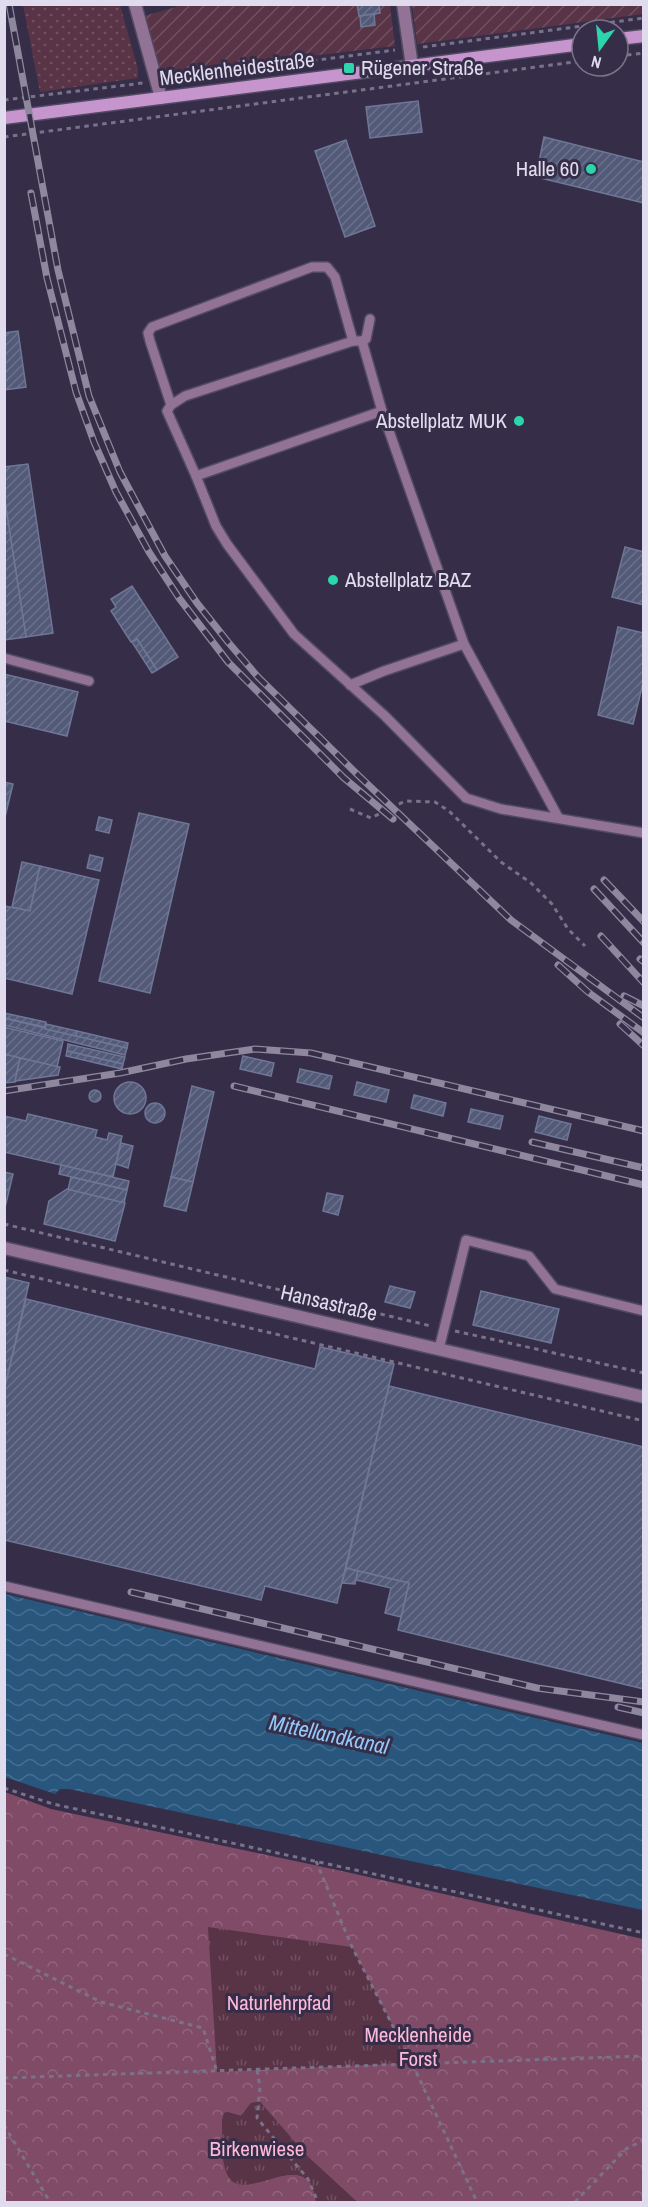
<svg xmlns="http://www.w3.org/2000/svg" width="648" height="2207" viewBox="0 0 648 2207" font-family="'Archivo Narrow',sans-serif">
<style>
.grass{fill:url(#grass-dots)}
.forest{fill:url(#forest-crowns)}
.park{fill:url(#park-tufts)}
.garden{fill:url(#garden-furrows)}
.water{fill:url(#water-waves)}
.building{fill:url(#building-hatch);stroke:#6f7796;stroke-width:1.5}
.lines{fill:none;stroke-linecap:round;stroke-linejoin:round}
.service-casing{stroke:#514a63;stroke-width:12}
.minor-casing{stroke:#514a63;stroke-width:15}
.secondary-casing{stroke:#514a63;stroke-width:15}
.path{stroke:#797289;stroke-width:3;stroke-dasharray:4.5 4.5;stroke-linecap:butt}
.service{stroke:#927295;stroke-width:9}
.minor{stroke:#927295;stroke-width:12}
.secondary{stroke:#c795cd;stroke-width:12}
.rail-casing{stroke:#8e889e;stroke-width:7}
.rail{stroke:#362e49;stroke-width:4.5;stroke-dasharray:14;stroke-linecap:butt}
.poi-dot{fill:#2cd5ab;stroke:#362e49;stroke-width:2}
.labels{text-anchor:middle;stroke-width:6;stroke-linejoin:round;paint-order:stroke}
.poi-label{font-size:21px;fill:#e0dced;stroke:#362e49;text-anchor:start}
.street-label{font-size:21px;fill:#e0dced;stroke:#362e49}
.park-label{font-size:21px;fill:#fdb9da;stroke:#362e49}
.water-label{font-size:22px;font-style:italic;fill:#93c8f9;stroke:#362e49}
</style>
<defs>
<pattern id="grass-dots" width="8" height="8" patternUnits="userSpaceOnUse" patternTransform="scale(1.5)"><rect width="8" height="8" fill="#593346"/><path d="M2 2h.1M6 6h.1" fill="none" stroke="#715061" stroke-width="1.8" stroke-linecap="round"/></pattern>
<pattern id="forest-crowns" width="20" height="18" patternUnits="userSpaceOnUse" patternTransform="scale(1.5)"><rect width="20" height="18" fill="#804b67"/><path d="M2 6a3 3 0 1 1 6 0M12 15a3 3 0 1 1 6 0" fill="none" stroke="#92647d"/></pattern>
<pattern id="park-tufts" width="24" height="20" patternUnits="userSpaceOnUse" patternTransform="scale(1.5)"><rect width="24" height="20" fill="#593346"/><path d="M3 7l-1-3M5 7V3M7 7l1-3M15 17l-1-3M17 17v-4M19 17l1-3" fill="none" stroke="#715061"/></pattern>
<pattern id="garden-furrows" width="10" height="10" patternUnits="userSpaceOnUse" patternTransform="scale(1.5)"><rect width="10" height="10" fill="#593346"/><path d="M-1 1l2-2M0 10L10 0M9 11l2-2" fill="none" stroke="#715061"/></pattern>
<pattern id="water-waves" width="16" height="10" patternUnits="userSpaceOnUse" patternTransform="scale(1.5)"><rect width="16" height="10" fill="#28567d"/><path d="M0 5q4-4 8 0t8 0" fill="none" stroke="#476e90"/></pattern>
<pattern id="building-hatch" width="6" height="6" patternUnits="userSpaceOnUse" patternTransform="scale(1.5)"><rect width="6" height="6" fill="#525a78"/><path d="M-1 1l2-2M0 6l6-6M5 7l2-2" fill="none" stroke="#6b718c"/></pattern>
</defs>
<rect width="100%" height="100%" fill="#362e49"/>
<path class="grass" d="M23,5H120L138,69V78L40,92Z"/>
<path class="forest" d="M5,1792L51,1809L342,1871L643,1939V2202H357L307,2156L260,2102L251,2103L241,2116L227,2112L222,2120L227,2174C246,2207 309,2140 316,2202H5Z"/>
<g class="park">
<path d="M208,1927L352,1947L412,2063L217,2072Z"/>
<path d="M260,2102L307,2156L357,2202H316C309,2142 249,2203 230,2179C219,2165 223,2137 222,2120L224,2113L226,2112L241,2116L251,2103Z"/>
</g>
<g class="garden">
<path d="M175,4L390,5L395,46L161,74L144,16L176,7Z"/>
<path d="M643,4V14L417,44L412,5Z"/>
</g>
<path class="water" d="M5,1594L643,1743V1910L69,1789H60L55,1794L5,1777Z"/>
<g class="building">
<path d="M357,4H379L380,13L359,16Z"/>
<path d="M374,14L375,25L361,27L360,16Z"/>
<path d="M418,101L422,132L370,138L366,107Z"/>
<path d="M544,137L644,162V203L536,177Z"/>
<path d="M346,140L375,226L345,237L315,151Z"/>
<path d="M18,331L26,387L4,390V333Z"/>
<path d="M28,464L53,633L26,637L4,495V467Z"/>
<path d="M4,495L26,637L4,640Z"/>
<path d="M625,547L644,552V605L612,597Z"/>
<path d="M132,586L178,657L157,670L137,639L131,642L111,611L116,607L111,599Z"/>
<path d="M618,627L644,633V679L633,724L598,715Z"/>
<path d="M137,639L157,670L152,673L132,642Z"/>
<path d="M4,674L78,692L67,736L4,721Z"/>
<path d="M4,782L13,784L4,821Z"/>
<path d="M139,813L189,824L150,993L99,981Z"/>
<path d="M99,817L112,820L109,833L96,830Z"/>
<path d="M90,855L103,858L100,871L87,868Z"/>
<path d="M22,862L40,866L30,911L12,907Z"/>
<path d="M40,866L99,880L72,994L4,978V906L30,911Z"/>
<path d="M4,1013L46,1022L45,1027L4,1018Z"/>
<path d="M4,1018L127,1048L125,1055L4,1025Z"/>
<path d="M46,1024L77,1031L76,1036L45,1029Z"/>
<path d="M4,1027L63,1041L57,1067L4,1054Z"/>
<path d="M77,1031L128,1043L127,1048L76,1036Z"/>
<path d="M68,1044L125,1057L123,1064L67,1051Z"/>
<path d="M67,1051L123,1064L122,1069L66,1056Z"/>
<path d="M4,1054L20,1058L15,1082L4,1083Z"/>
<path d="M243,1056L274,1063L271,1076L240,1069Z"/>
<path d="M20,1058L60,1067L58,1075L15,1081Z"/>
<path d="M300,1069L332,1076L329,1089L297,1082Z"/>
<circle cx="130" cy="1098" r="16"/>
<path d="M357,1082L389,1090L386,1102L354,1095Z"/>
<path d="M192,1086L214,1092L193,1182L171,1177Z"/>
<circle cx="95" cy="1096" r="6"/>
<path d="M414,1095L446,1103L443,1116L411,1108Z"/>
<circle cx="155" cy="1113" r="10"/>
<path d="M471,1109L503,1116L500,1129L468,1122Z"/>
<path d="M28,1114L97,1130L95,1137L107,1140L109,1133L122,1136L113,1177L4,1152V1116L26,1121Z"/>
<path d="M539,1116L571,1124L567,1140L535,1132Z"/>
<path d="M121,1143L133,1146L128,1168L116,1164Z"/>
<path d="M61,1165L129,1181L127,1190L59,1174Z"/>
<path d="M4,1172L13,1174L4,1212Z"/>
<path d="M71,1177L127,1190L124,1203L68,1190Z"/>
<path d="M171,1177L193,1182L186,1211L164,1206Z"/>
<path d="M67,1189L125,1203L115,1241L44,1224L49,1201Z"/>
<path d="M327,1193L343,1196L338,1215L323,1211Z"/>
<path d="M4,1277L29,1283L4,1391Z"/>
<path d="M390,1286L415,1292L410,1308L385,1302Z"/>
<path d="M481,1291L559,1309L551,1343L473,1325Z"/>
<path d="M26,1299L315,1369L320,1347L394,1364L337,1603L265,1586L261,1600L4,1540V1391Z"/>
<path d="M389,1386L644,1447V1689L398,1630L409,1583L346,1568Z"/>
<path d="M346,1568L358,1571L355,1584L342,1583Z"/>
<path d="M358,1571L409,1583L401,1617L385,1613L391,1588L356,1580Z"/>
</g>
<g class="lines">
<g class="service-casing">
<g id="service">
<path d="M353,341H362L382,411L196,476L167,411L171,405L185,396Z"/>
<path d="M362,341L366,339L370,319"/>
<path d="M171,405L150,341L148,333L152,327L312,267H327L335,277L353,341"/>
<path d="M382,411L464,644L558,817"/>
<path d="M196,476L216,526L227,544L294,634L385,716L466,798L501,809L644,833"/>
<path d="M4,658L89,681"/>
<path d="M350,685L384,671L464,644"/>
<path d="M439,1349L466,1240L529,1256L555,1289L644,1311"/>
<path d="M4,1586L644,1735"/>
</g>
</g>
<g class="minor-casing">
<g id="minor">
<path d="M135,4L161,98"/>
<path d="M403,4L412,66"/>
<path d="M4,1248L644,1397"/>
</g>
</g>
<g class="secondary-casing">
<g id="secondary">
<path d="M618,39L644,36"/>
<path d="M4,118L582,44"/>
</g>
</g>
<g class="path">
<path d="M423,47L644,18"/>
<path d="M618,56L644,53"/>
<path d="M170,79L395,50"/>
<path d="M4,100L143,83"/>
<path d="M4,137L582,61"/>
<path d="M350,809L371,818L405,801L435,802L449,811L501,862L531,883L552,904L568,929L585,946"/>
<path d="M4,1224L431,1326"/>
<path d="M4,1270L644,1421"/>
<path d="M455,1331L644,1373"/>
<path d="M4,1788L53,1804L644,1933"/>
<path d="M316,1861L352,1947L412,2063L477,2202"/>
<path d="M4,1954L101,2002L203,2028L217,2072"/>
<path d="M257,2070L260,2087L257,2118L308,2179L318,2202"/>
<path d="M4,2078L644,2056"/>
<path d="M4,2125L50,2202"/>
<path d="M575,2202L626,2149L644,2140"/>
</g>
<use href="#service" class="service"/>
<use href="#minor" class="minor"/>
<use href="#secondary" class="secondary"/>
<g class="rail-casing">
<g id="rail">
<path d="M9,4L58,270L89,396L120,472L165,556L197,603L228,642L258,677L359,776L511,920L644,1018"/>
<path d="M31,193L47,278L76,392L94,442L116,492L149,552L179,598L228,662L344,778L393,819"/>
<path d="M604,880L644,922"/>
<path d="M594,889L644,943"/>
<path d="M601,936L644,983"/>
<path d="M640,959L644,962"/>
<path d="M558,965L588,992L644,1033"/>
<path d="M624,996L644,1006"/>
<path d="M620,1024L644,1046"/>
<path d="M234,1086L644,1185"/>
<path d="M4,1091L120,1073L186,1059L255,1049L311,1053L644,1131"/>
<path d="M532,1142L644,1168"/>
<path d="M131,1592L537,1688L644,1702"/>
<path d="M618,1707L644,1713"/>
</g>
</g>
<use href="#rail" class="rail"/>
</g>
<g class="poi-dot">
<rect x="343" y="62" width="12" height="12" rx="3"/>
<circle cx="591" cy="169" r="6"/>
<circle cx="519" cy="421" r="6"/>
<circle cx="333" cy="580" r="6"/>
</g>
<g class="labels">
<g class="poi-label">
<text x="361" y="75">Rügener Straße</text>
<text x="579" y="176" text-anchor="end">Halle 60</text>
<text x="507" y="428" text-anchor="end">Abstellplatz MUK</text>
<text x="345" y="587">Abstellplatz BAZ</text>
</g>
<g class="street-label">
<text transform="translate(237 69) rotate(-7)" y="7">Mecklenheidestraße</text>
<text transform="translate(329 1303) rotate(13)" y="7">Hansastraße</text>
</g>
<g class="park-label">
<text x="279" y="2010">Naturlehrpfad</text>
<text x="418" y="2042">Mecklenheide<tspan x="418" dy="24">Forst</tspan></text>
<text x="257" y="2156">Birkenwiese</text>
</g>
<g class="water-label">
<text transform="translate(329 1734) rotate(12)" y="8">Mittellandkanal</text>
</g>
</g>
<rect width="648" height="2207" fill="none" stroke="#e0dced" stroke-width="12"/>
<g transform="translate(600 48) rotate(195)"><circle r="28" fill="#362e49" stroke="#7a748b" stroke-width="1.5"/>
<path d="M0-4.5L10 22L0 15L-10 22Z" fill="#2cd5ab"/>
<text y="-9" font-size="16" font-weight="bold" text-anchor="middle" fill="#e0dced">N</text>
</g>
</svg>
